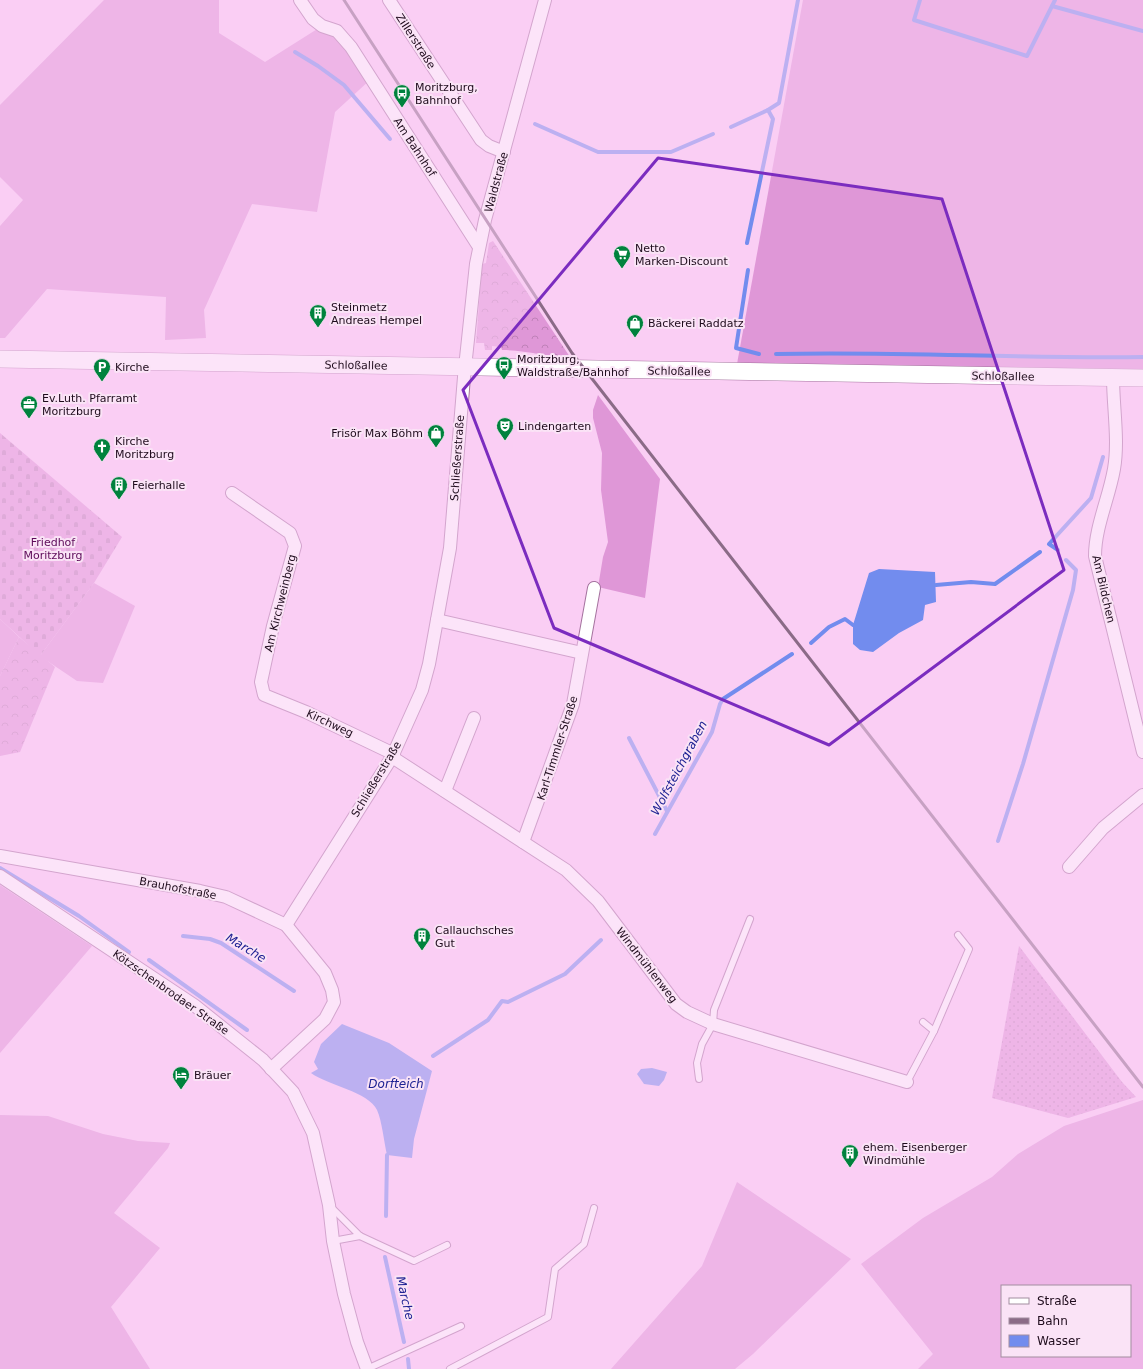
<svg xmlns="http://www.w3.org/2000/svg" width="1143" height="1369" viewBox="0 0 1143 1369" font-family="'DejaVu Sans',sans-serif">
<style>
.grass{fill:#df97d7;fill-rule:evenodd}
.forest{fill:url(#forest-crowns)}
.cemetery{fill:url(#cemetery-stones)}
.garden{fill:url(#garden-dots)}
.water{fill:#728cee}
.lines{fill:none;stroke-linecap:round;stroke-linejoin:round}
.stream{stroke:#728cee;stroke-width:4}
.service-casing{stroke:#a5739f;stroke-width:8}
.minor-casing{stroke:#a5739f;stroke-width:14}
.secondary-casing{stroke:#a5739f;stroke-width:18}
.service{stroke:#fff;stroke-width:6}
.minor{stroke:#fff;stroke-width:12}
.secondary{stroke:#fff;stroke-width:17}
.rail{stroke:#8b6b87;stroke-width:3}
.marked{fill:none;stroke:#7b2cbf;stroke-width:3;stroke-linejoin:round}
.labels{text-anchor:middle;stroke-width:4;stroke-linejoin:round;paint-order:stroke}
.street-label{font-size:11px;fill:#1f0c1d;stroke:#fae3f6}
.poi-label{font-size:11px;fill:#1f0c1d;stroke:#fae3f6;text-anchor:start}
.park-label{font-size:11px;fill:#5d0a59;stroke:#fae3f6}
.water-label{font-size:12px;font-style:italic;fill:#1e2293;stroke:#fae3f6}
</style>
<defs>
<pattern id="forest-crowns" width="20" height="18" patternUnits="userSpaceOnUse"><rect width="20" height="18" fill="#df97d7"/><path d="M2 6a3 3 0 1 1 6 0M12 15a3 3 0 1 1 6 0" fill="none" stroke="#bf81b8"/></pattern>
<pattern id="cemetery-stones" width="16" height="16" patternUnits="userSpaceOnUse"><rect width="16" height="16" fill="#df97d7"/><path d="M2 7V4a2 2 0 0 1 4 0v3zM10 15v-3a2 2 0 0 1 4 0v3z" fill="#bf81b8"/></pattern>
<pattern id="garden-dots" width="8" height="8" patternUnits="userSpaceOnUse"><rect width="8" height="8" fill="#df97d7"/><path d="M2 2h.1M6 6h.1" fill="none" stroke="#bf81b8" stroke-width="1.8" stroke-linecap="round"/></pattern>
</defs>
<rect width="100%" height="100%" fill="#facef4"/>
<g class="grass">
<path d="M104,0H219V33L265,62L322,26L337,31L371,79L335,112L317,212L252,204L204,310L206,338L165,340L166,297L47,289L5,338H0V226L23,200L0,177V105Z"/>
<path d="M803,0H1143V369L737,364Z"/>
<path d="M598,395L660,479L645,598L598,587L603,557L608,542L601,490L602,453L593,418V410Z"/>
<path d="M94,583L135,606L103,683L77,681L40,656Z"/>
<path d="M0,619L19,637L0,676Z"/>
<path d="M0,885L92,946L0,1053Z"/>
<path d="M1143,1100V1369H918L933,1354L861,1264L923,1218L992,1177L1018,1154L1064,1126ZM1002,1286H1130V1356H1002Z"/>
<path d="M0,1115L48,1116L103,1134L138,1141L170,1143L168,1148L114,1213L160,1248L111,1307L150,1369H0Z"/>
<path d="M737,1182L851,1259L753,1354L735,1369H611L702,1266Z"/>
</g>
<g class="forest">
<path d="M493,241L570,357C547,357 525,350 502,350L501,347L492,346V350H485L484,343H476L482,264L486,263L489,243Z"/>
<path d="M19,637L55,667L20,752L0,756V676Z"/>
</g>
<path class="cemetery" d="M0,433L122,537L94,583L40,656L0,619Z"/>
<path class="garden" d="M1019,946L1122,1082L1136,1097L1068,1118L992,1098Z"/>
<g class="water">
<path d="M879,569L935,572L936,602L925,605L923,620L899,633L873,652L860,650L853,644V625L869,573Z"/>
<path d="M342,1024L389,1043L432,1071L414,1139L412,1158L387,1155C384,1142 382,1121 377,1110C369,1092 327,1085 311,1073L318,1069L314,1062L321,1044Z"/>
<path d="M652,1068L667,1072L664,1080L659,1086L644,1084L637,1074L641,1069Z"/>
</g>
<g class="lines">
<g class="stream">
<path d="M920,0L914,20L1027,56L1055,0"/>
<path d="M1052,6L1143,31"/>
<path d="M295,52L318,66L344,85L390,139"/>
<path d="M535,124L598,152H671L713,134"/>
<path d="M731,127L768,110"/>
<path d="M747,243L773,119L768,110L779,103L798,0"/>
<path d="M748,270L736,348L759,354"/>
<path d="M776,354C899,351 1021,359 1143,357"/>
<path d="M1058,550L1049,544L1091,498L1103,457"/>
<path d="M936,585L971,582L995,584L1040,552"/>
<path d="M811,643L829,627L845,619L853,625"/>
<path d="M629,738L667,811"/>
<path d="M655,834L712,732L720,704L723,699L792,654"/>
<path d="M998,841L1023,764L1073,590L1076,570L1066,560"/>
<path d="M0,868L79,916L129,952"/>
<path d="M183,936L210,939L221,943L294,991"/>
<path d="M149,960L247,1030"/>
<path d="M433,1056L488,1020L502,1001L508,1002L565,974L601,940"/>
<path d="M386,1216L387,1155"/>
<path d="M385,1257L404,1342"/>
<path d="M408,1359L409,1369"/>
</g>
<g class="service-casing">
<g id="service">
<path d="M923,1022L934,1031"/>
<path d="M699,1079L697,1063L702,1044L713,1024L714,1010L750,919"/>
<path d="M907,1082L934,1031L969,949L958,935"/>
<path d="M330,1206L360,1236L414,1261L447,1245"/>
<path d="M333,1241L360,1236"/>
<path d="M367,1369L461,1326"/>
<path d="M450,1369L548,1317L555,1269L584,1244L594,1208"/>
</g>
</g>
<g class="minor-casing">
<g id="minor">
<path d="M300,0L313,19L322,26L337,31L351,47L479,247"/>
<path d="M389,0L481,140L489,146L504,152"/>
<path d="M1113,377C1113,407 1119,440 1114,469C1109,498 1095,527 1095,556L1143,752"/>
<path d="M232,493L290,533L295,546L273,626L261,682L264,695L306,712L394,754"/>
<path d="M437,620L582,653"/>
<path d="M392,757L566,870L598,901L676,1004L687,1012L713,1024L907,1082"/>
<path d="M445,791L474,718"/>
<path d="M523,842L573,704L594,588"/>
<path d="M0,856L200,891L226,897L286,925L325,973L332,990L334,1002L325,1019L271,1069"/>
<path d="M1069,867L1103,828L1143,795"/>
<path d="M0,876L194,1005L263,1060L293,1092L313,1133L329,1205L333,1241L344,1294L357,1342L367,1369"/>
<path d="M286,925L392,757L422,690L429,664L450,548L464,377L476,264L485,220L545,0"/>
</g>
</g>
<g class="secondary-casing">
<path id="secondary" d="M0,359L1143,378"/>
</g>
<use href="#service" class="service"/>
<use href="#minor" class="minor"/>
<use href="#secondary" class="secondary"/>
<path class="rail" d="M344,0L572,353L1143,1087"/>
</g>
<path d="M0 0H1143V1369H0ZM658,158L942,199L1064,570L829,745L554,628L463,390Z" fill="#facef4" fill-opacity=".55" fill-rule="evenodd"/>
<path class="marked" d="M658,158L942,199L1064,570L829,745L554,628L463,390Z"/>
<defs>
<g id="bus-pin" transform="scale(0.9)"><path d="M0 17L-7.5 6A9.5 9.5 0 1 1 7.5 6Z" fill="#00823d" stroke="#fae3f6"/><path d="M-5-6H5V4H4V6H2V4H-2V6H-4V4H-5ZM-3.5-4V0h7V-4ZM-3.5 1.2v1.5H-2V1.2ZM2 1.2v1.5H3.5V1.2Z" fill="#fff"/></g>
<g id="supermarket-pin" transform="scale(0.9)"><path d="M0 17L-7.5 6A9.5 9.5 0 1 1 7.5 6Z" fill="#00823d" stroke="#fae3f6"/><path d="M-6-5.5h2.5l.6 2H6L4.5 2H-2.5L-4.4-4H-6ZM-1.5 3.2a1.3 1.3 0 1 0 .1 0ZM3 3.2a1.3 1.3 0 1 0 .1 0Z" fill="#fff"/></g>
<g id="building-pin" transform="scale(0.9)"><path d="M0 17L-7.5 6A9.5 9.5 0 1 1 7.5 6Z" fill="#00823d" stroke="#fae3f6"/><path d="M-4-6H4V6H1V3H-1V6H-4ZM-2.5-4.3h1.7v1.8h-1.7ZM.8-4.3h1.7v1.8H.8ZM-2.5-1h1.7V.8h-1.7ZM.8-1h1.7V.8H.8Z" fill="#fff"/></g>
<g id="shop-pin" transform="scale(0.9)"><path d="M0 17L-7.5 6A9.5 9.5 0 1 1 7.5 6Z" fill="#00823d" stroke="#fae3f6"/><path d="M-5-2.5h2.3a2.7 3.5 0 0 1 5.4 0H5L5.5 6h-11ZM-1.5-2.5h3a1.5 2.3 0 0 0-3 0Z" fill="#fff"/></g>
<g id="parking-pin" transform="scale(0.9)"><path d="M0 17L-7.5 6A9.5 9.5 0 1 1 7.5 6Z" fill="#00823d" stroke="#fae3f6"/><path d="M-3.5-5.5H1a3.5 3.5 0 0 1 0 7H-1V5.5H-3.5ZM-1-3.4V-.6H.8a1.4 1.4 0 0 0 0-2.8Z" fill="#fff"/></g>
<g id="office-pin" transform="scale(0.9)"><path d="M0 17L-7.5 6A9.5 9.5 0 1 1 7.5 6Z" fill="#00823d" stroke="#fae3f6"/><path d="M-6-3h4V-5.5h4V-3h4V5H-6ZM-1-4.5V-3h2v-1.5ZM-6 0V1H6V0Z" fill="#fff"/></g>
<g id="theatre-pin" transform="scale(0.9)"><path d="M0 17L-7.5 6A9.5 9.5 0 1 1 7.5 6Z" fill="#00823d" stroke="#fae3f6"/><path d="M-5-5.5Q0-4 5-5.5V0Q5 5 0 6Q-5 5-5 0ZM-3.3-2.5H-1v1.5H-3.3ZM1-2.5H3.3v1.5H1ZM-2.8 1Q0 5.5 2.8 1Z" fill="#fff"/></g>
<g id="church-pin" transform="scale(0.9)"><path d="M0 17L-7.5 6A9.5 9.5 0 1 1 7.5 6Z" fill="#00823d" stroke="#fae3f6"/><path d="M-1.2-6h2.4v3.5h3.3v2.4h-3.3V6h-2.4V-.1h-3.3v-2.4h3.3Z" fill="#fff"/></g>
<g id="hotel-pin" transform="scale(0.9)"><path d="M0 17L-7.5 6A9.5 9.5 0 1 1 7.5 6Z" fill="#00823d" stroke="#fae3f6"/><path d="M-6-4.5h1.5V1H6V5H4.5V3h-9V5H-6ZM-4 0a1.8 1.8 0 1 1 3.6 0ZM.5 0V-2.5h3Q6-2.5 6 0Z" fill="#fff"/></g>
</defs>
<g fill-rule="evenodd">
<use href="#bus-pin" x="402" y="93"/>
<use href="#supermarket-pin" x="622" y="254"/>
<use href="#building-pin" x="318" y="313"/>
<use href="#shop-pin" x="635" y="323"/>
<use href="#bus-pin" x="504" y="365"/>
<use href="#parking-pin" x="102" y="367"/>
<use href="#office-pin" x="29" y="404"/>
<use href="#theatre-pin" x="505" y="426"/>
<use href="#shop-pin" x="436" y="433"/>
<use href="#church-pin" x="102" y="447"/>
<use href="#building-pin" x="119" y="485"/>
<use href="#building-pin" x="422" y="936"/>
<use href="#hotel-pin" x="181" y="1075"/>
<use href="#building-pin" x="850" y="1153"/>
</g>
<g class="labels">
<g class="street-label">
<text transform="translate(416 41) rotate(57)" y="4">Zillerstraße</text>
<text transform="translate(415 147) rotate(57)" y="4">Am Bahnhof</text>
<text transform="translate(496 182) rotate(-75)" y="4">Waldstraße</text>
<text transform="translate(356 365) rotate(1)" y="4">Schloßallee</text>
<text transform="translate(679 371) rotate(1)" y="4">Schloßallee</text>
<text transform="translate(1003 376) rotate(1)" y="4">Schloßallee</text>
<text transform="translate(457 458) rotate(-86)" y="4">Schließerstraße</text>
<text transform="translate(1104 589) rotate(77)" y="4">Am Bildchen</text>
<text transform="translate(280 603) rotate(-76)" y="4">Am Kirchweinberg</text>
<text transform="translate(330 723) rotate(25)" y="4">Kirchweg</text>
<text transform="translate(557 748) rotate(-72)" y="4">Karl-Timmler-Straße</text>
<text transform="translate(376 779) rotate(-59)" y="4">Schließerstraße</text>
<text transform="translate(178 888) rotate(11)" y="4">Brauhofstraße</text>
<text transform="translate(647 965) rotate(52)" y="4">Windmühlenweg</text>
<text transform="translate(171 992) rotate(35)" y="4">Kötzschenbrodaer Straße</text>
</g>
<g class="poi-label">
<text x="415" y="91">Moritzburg,<tspan x="415" dy="13">Bahnhof</tspan></text>
<text x="635" y="252">Netto<tspan x="635" dy="13">Marken-Discount</tspan></text>
<text x="331" y="311">Steinmetz<tspan x="331" dy="13">Andreas Hempel</tspan></text>
<text x="648" y="327">Bäckerei Raddatz</text>
<text x="517" y="363">Moritzburg,<tspan x="517" dy="13">Waldstraße/Bahnhof</tspan></text>
<text x="115" y="371">Kirche</text>
<text x="42" y="402">Ev.Luth. Pfarramt<tspan x="42" dy="13">Moritzburg</tspan></text>
<text x="518" y="430">Lindengarten</text>
<text x="423" y="437" text-anchor="end">Frisör Max Böhm</text>
<text x="115" y="445">Kirche<tspan x="115" dy="13">Moritzburg</tspan></text>
<text x="132" y="489">Feierhalle</text>
<text x="435" y="934">Callauchsches<tspan x="435" dy="13">Gut</tspan></text>
<text x="194" y="1079">Bräuer</text>
<text x="863" y="1151">ehem. Eisenberger<tspan x="863" dy="13">Windmühle</tspan></text>
</g>
<g class="park-label">
<text x="53" y="546">Friedhof<tspan x="53" dy="13">Moritzburg</tspan></text>
</g>
<g class="water-label">
<text transform="translate(679 768) rotate(-62)" y="4">Wolfsteichgraben</text>
<text transform="translate(246 948) rotate(31)" y="4">Marche</text>
<text x="396" y="1088">Dorfteich</text>
<text transform="translate(405 1298) rotate(77)" y="4">Marche</text>
</g>
</g>
<rect x="1001" y="1285" width="130" height="72" fill="#fae3f6" stroke="#a28d9f"/>
<rect x="1009" y="1298" width="20" height="6" fill="#ffffff" stroke="#a28d9f"/>
<text x="1037" y="1305" font-size="12" fill="#1f0c1d">Straße</text>
<rect x="1009" y="1318" width="20" height="6" fill="#8b6b87" stroke="#a28d9f"/>
<text x="1037" y="1325" font-size="12" fill="#1f0c1d">Bahn</text>
<rect x="1009" y="1335" width="20" height="12" fill="#728cee" stroke="#a28d9f"/>
<text x="1037" y="1345" font-size="12" fill="#1f0c1d">Wasser</text>
</svg>
